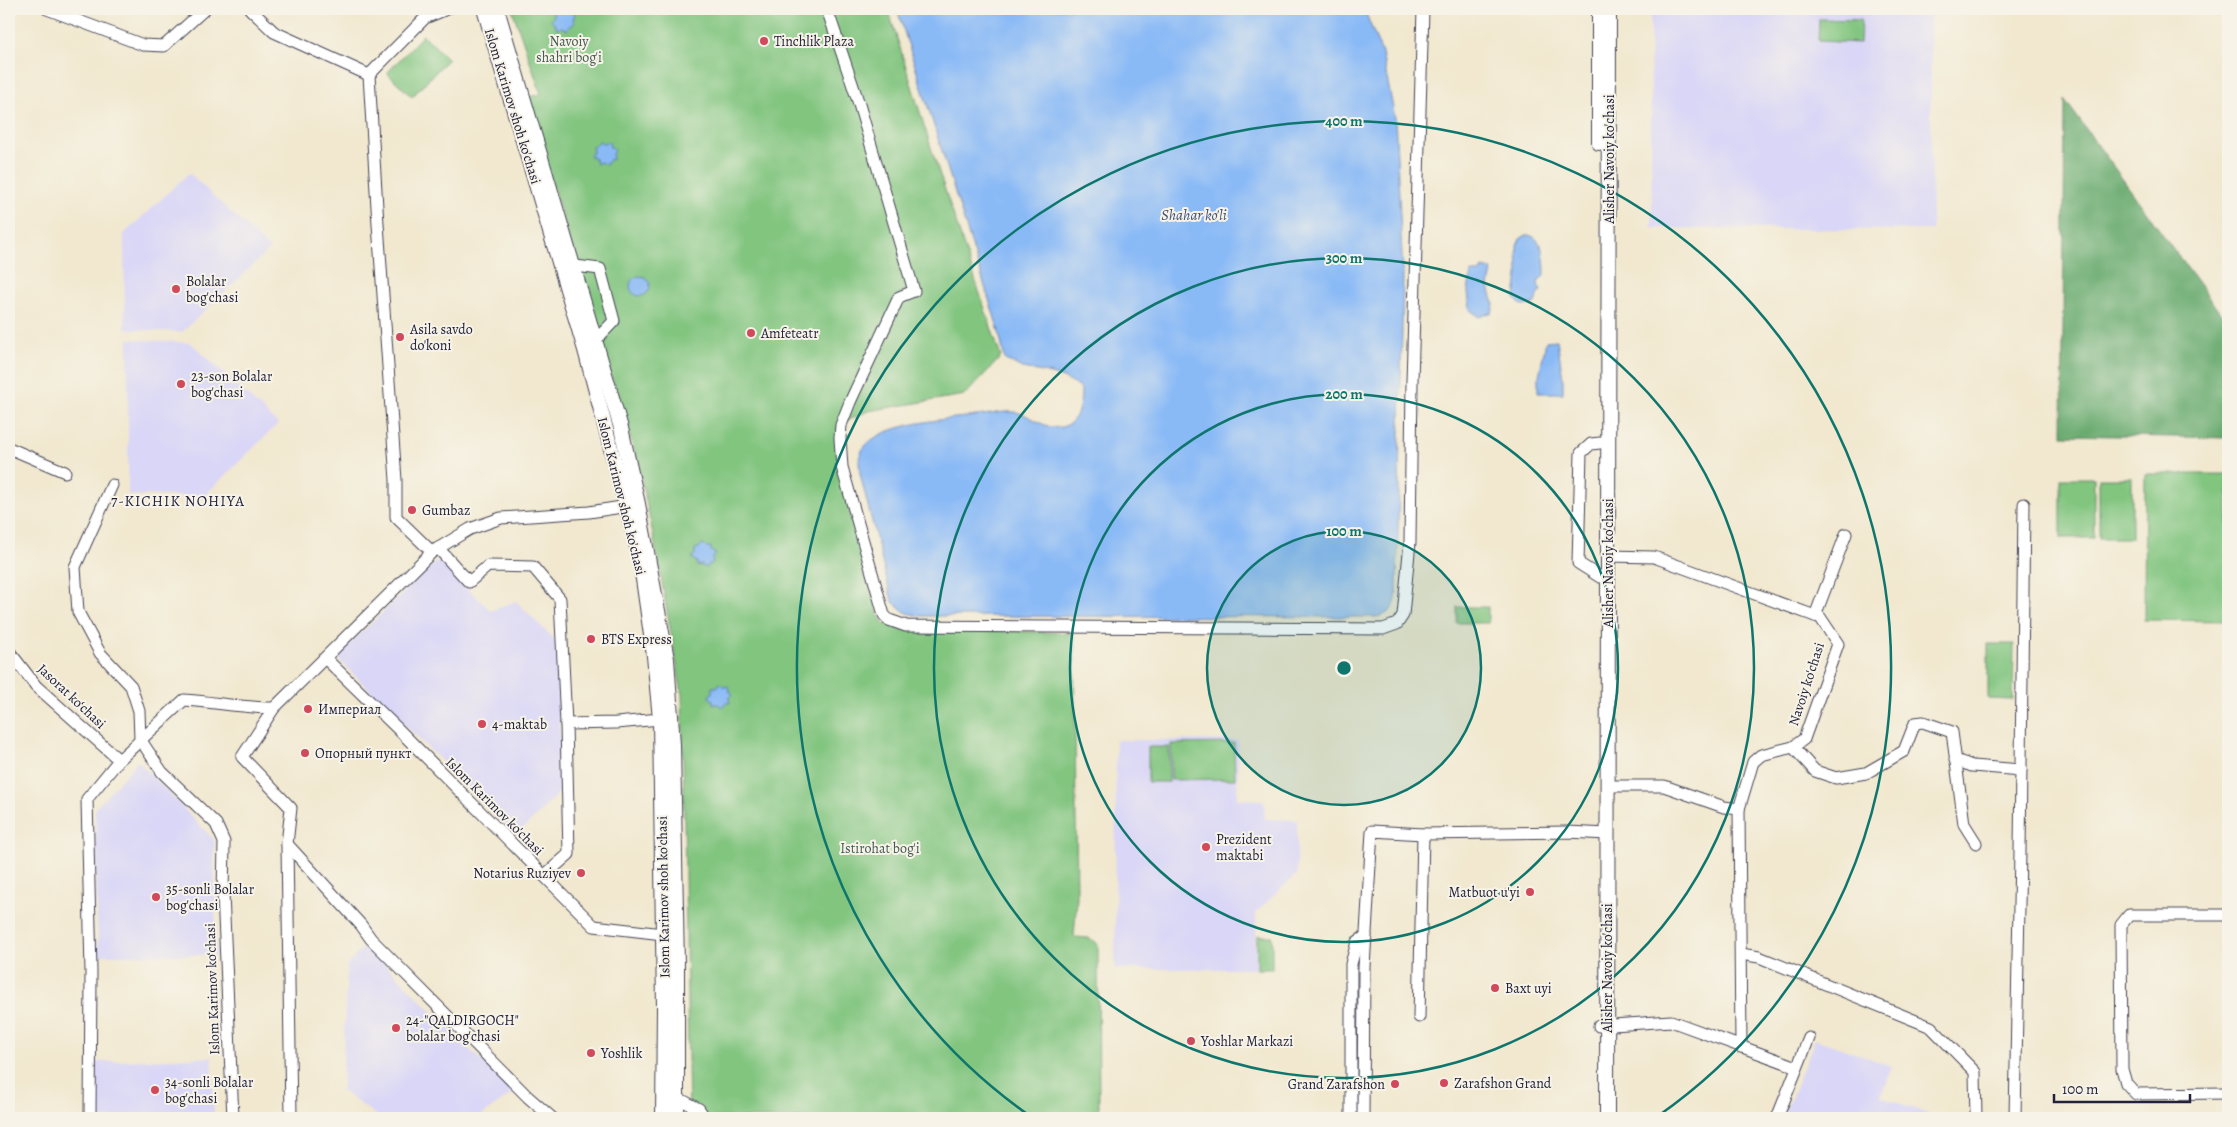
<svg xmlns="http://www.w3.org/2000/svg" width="2237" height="1127" viewBox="0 0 2237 1127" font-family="Alegreya,serif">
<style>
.built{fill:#d9d6f7}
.green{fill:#81c57f;stroke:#52745d}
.forest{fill:#68aa6e;stroke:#456654}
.water{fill:#8abaf6;stroke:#566e98}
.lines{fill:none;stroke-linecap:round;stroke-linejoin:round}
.minor-casing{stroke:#414051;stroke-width:13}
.major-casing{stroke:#414051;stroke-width:16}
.minor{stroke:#fff;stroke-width:11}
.major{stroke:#fff;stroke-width:14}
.ring{fill:none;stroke:#0f766e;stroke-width:2.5}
.poi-dot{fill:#d1495b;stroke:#f7f3e8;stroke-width:2}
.labels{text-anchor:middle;stroke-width:4;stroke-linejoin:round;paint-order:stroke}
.park-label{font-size:14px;fill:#435b53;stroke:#f7f3e8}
.poi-label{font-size:14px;fill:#22223b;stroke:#f7f3e8;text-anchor:start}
.street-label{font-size:14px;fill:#22223b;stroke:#f7f3e8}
.water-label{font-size:15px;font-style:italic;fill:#415073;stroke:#f7f3e8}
.neighbourhood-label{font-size:15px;letter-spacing:1px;fill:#22223b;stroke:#f7f3e8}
.centre{fill:#0f766e;stroke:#f7f3e8;stroke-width:2.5}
.ring-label{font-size:15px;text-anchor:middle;font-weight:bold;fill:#0f766e;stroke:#f7f3e8;stroke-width:4;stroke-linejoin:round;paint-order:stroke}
</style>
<rect width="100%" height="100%" fill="#f7f3e8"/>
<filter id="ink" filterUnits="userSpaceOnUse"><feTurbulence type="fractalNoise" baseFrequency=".02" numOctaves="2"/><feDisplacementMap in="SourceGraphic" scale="10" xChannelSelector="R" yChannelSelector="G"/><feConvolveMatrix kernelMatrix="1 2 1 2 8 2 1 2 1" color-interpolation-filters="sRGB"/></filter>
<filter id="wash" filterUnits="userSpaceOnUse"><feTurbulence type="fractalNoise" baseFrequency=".0096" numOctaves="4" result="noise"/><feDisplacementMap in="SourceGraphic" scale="20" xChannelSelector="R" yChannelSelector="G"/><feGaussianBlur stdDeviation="1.12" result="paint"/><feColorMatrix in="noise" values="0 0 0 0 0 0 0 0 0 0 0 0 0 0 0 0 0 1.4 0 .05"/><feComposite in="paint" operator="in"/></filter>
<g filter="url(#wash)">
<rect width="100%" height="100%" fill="#f1e8cf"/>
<g class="built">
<path d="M1650,9H1930L1932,230L1652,228Z"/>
<path d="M189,173L270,249L182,332L125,329L124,234Z"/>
<path d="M128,339L191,343L278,424L204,496L128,495Z"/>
<path d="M438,560L491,611L516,601L557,642L562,790L517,835L336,657Z"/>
<path d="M1116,740H1239L1237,799L1264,800L1265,819L1297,820V874L1256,912V969H1115Z"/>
<path d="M138,761L214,840L216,955H98L95,809Z"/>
<path d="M366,945L513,1093L478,1118H380L342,1091L347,965Z"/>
<path d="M1815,1039L1891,1066L1881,1096L1938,1118H1783Z"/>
<path d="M212,1057L214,1118H97L96,1062Z"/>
</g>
<g class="green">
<path d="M512,9H888L933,154L1001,357L965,395L868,411L838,425L848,506L878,614L883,623L898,628L1071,633L1074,639L1077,897L1074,937L1090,938L1098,945L1099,1118H689L682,694L653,534L638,464L526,98L541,94Z"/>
<path d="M1819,19L1861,20L1860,43L1818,41Z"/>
<path d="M423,35L448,59L412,97L387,73Z"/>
<path d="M2145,474H2228V621L2144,620Z"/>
<rect x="2061" y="478" width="33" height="60"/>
<rect x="2099" y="478" width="33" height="60"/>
<rect x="1457" y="607" width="31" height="16"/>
<path d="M1988,644H2014L2013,700L1988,699Z"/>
<path d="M1234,743L1235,779L1171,780V744Z"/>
<rect x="1148" y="747" width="21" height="35"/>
<rect x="1257" y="936" width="15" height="33"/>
</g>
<path class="forest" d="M2065,100L2228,324V438L2062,435Z"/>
<g class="water">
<path d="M558,9H570L575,14L573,19L574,24L569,26L567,30L562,27L557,29L555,24L551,21L554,16L552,11Z"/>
<path d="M897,9H1364L1382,53L1395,118L1403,274L1397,591C1396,606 1393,612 1378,617L918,616L905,612L892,601L860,474C860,469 858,460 860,455C870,423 948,419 976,416C988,415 1001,411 1014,412C1030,413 1043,430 1061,427C1078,424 1081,404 1081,390C1065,374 1044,373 1023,368C1017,366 1011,362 1005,360L998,328Z"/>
<path d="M599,141L603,143L609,142L610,147L615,149L612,154L613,159L609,160L606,165L601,162L596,164L595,159L590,156L593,151L592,146L597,145Z"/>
<path d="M1526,235C1544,235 1545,262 1545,275L1539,280L1538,285L1541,290L1534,304C1526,307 1519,306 1515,298L1518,274L1517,246L1520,239Z"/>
<path d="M1483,268L1492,270L1489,287L1494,304L1492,312L1480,317L1470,310L1468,292L1471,273H1479Z"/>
<circle cx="640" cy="286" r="10"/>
<path d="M1557,340L1563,378V393H1538V381L1546,341Z"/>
<path d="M702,544L706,547H711V551L716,554L712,559L713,563L709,564L706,568L701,565L697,566V562L692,558L695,554V549L699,548Z"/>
<path d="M720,683L724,687L728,686L729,691L733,694L729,698L730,703H725L722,707L718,704H713V700L709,697L712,692V687H717Z"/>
</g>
</g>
<g filter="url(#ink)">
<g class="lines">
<g class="minor-casing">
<g id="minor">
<path d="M47,9L143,45L164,46L205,9"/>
<path d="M250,9L274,32L369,75"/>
<path d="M447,9L425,18L369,75L378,224L396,480V517L432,552L470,529L501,518L589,512L635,505"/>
<path d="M827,9L858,101L914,291L899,297L850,402L841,425L840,438L842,467L884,615L889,620L906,626L1383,629L1397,624L1403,615L1410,542L1412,382L1423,9"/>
<path d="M567,265L600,269L614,321L590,346"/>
<path d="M9,448L65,472"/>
<path d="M112,485L75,567L78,612L100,653L131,686L139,711L140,739L162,772L216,824L224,842L223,894L233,1118"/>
<path d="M438,548L469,582L488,566L533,567L560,599L566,724L569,854L544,876"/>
<path d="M1608,556L1654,557L1815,616L1820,617L1838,644L1804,739L1793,747L1815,771L1836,778L1866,773L1904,751L1915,723L1923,722L1952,732L1964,824L1976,843"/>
<path d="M1600,577L1578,563L1581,453L1591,444L1600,443"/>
<path d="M1815,616L1846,534"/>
<path d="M9,651L36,686L119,760"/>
<path d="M325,658L399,730L594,926L663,934"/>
<path d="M274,708L242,757L291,808L287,844L291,1118"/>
<path d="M566,724L616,723L660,719"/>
<path d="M1955,760L1972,766L2021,770"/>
<path d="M1608,786H1664L1724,807L1739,809L1753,762L1761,755L1793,747"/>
<path d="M1739,809L1741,1047"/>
<path d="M287,844L361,925L371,939L528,1097L552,1118"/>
<path d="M2228,915H2129L2121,925L2122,1069L2126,1083L2136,1094L2228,1093"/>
<path d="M1741,954L1759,957L1931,1027L1975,1072L1976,1118"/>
<path d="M1419,1017L1423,834"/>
<path d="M1599,1026L1671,1021L1797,1067"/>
<path d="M676,1097L699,1109L705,1118"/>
<path d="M90,1118L91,972L87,799L119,760L184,700C214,702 243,708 274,708L432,552"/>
<path d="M1351,1118V964L1357,942L1366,936"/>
<path d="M1363,1118L1364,967L1372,831L1423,834L1567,832L1608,834"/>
<path d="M1777,1118L1809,1038"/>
<path d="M2015,1118L2020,852L2024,504"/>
</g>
</g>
<g class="major-casing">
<g id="major">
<path d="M484,9L585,350L640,558L654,656L660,719L664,1008L663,1118"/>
<path d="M497,9L621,428L638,504L667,659L673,745L677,967V1118"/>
<path d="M1599,9V143"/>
<path d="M1607,1118L1609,9"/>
</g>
</g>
<use href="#minor" class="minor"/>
<use href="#major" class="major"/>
</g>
</g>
<circle cx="1344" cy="668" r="137" fill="#0f766e" fill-opacity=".12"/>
<g class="ring">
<circle cx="1344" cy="668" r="137"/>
<circle cx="1344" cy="668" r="274"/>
<circle cx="1344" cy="668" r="410"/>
<path d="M1030 1116A547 547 0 1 1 1658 1116"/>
</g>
<g class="poi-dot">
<circle cx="764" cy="41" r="5"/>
<circle cx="176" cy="289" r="5"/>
<circle cx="751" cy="333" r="5"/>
<circle cx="400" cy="337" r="5"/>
<circle cx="181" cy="384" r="5"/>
<circle cx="412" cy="510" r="5"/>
<circle cx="591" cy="639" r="5"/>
<circle cx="308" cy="709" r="5"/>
<circle cx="482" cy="724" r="5"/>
<circle cx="305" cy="753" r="5"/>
<circle cx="1206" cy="847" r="5"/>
<circle cx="581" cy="873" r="5"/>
<circle cx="1530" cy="892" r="5"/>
<circle cx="156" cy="897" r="5"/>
<circle cx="1495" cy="988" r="5"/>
<circle cx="396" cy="1028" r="5"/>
<circle cx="1191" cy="1041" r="5"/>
<circle cx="591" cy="1053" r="5"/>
<circle cx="1444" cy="1083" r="5"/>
<circle cx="1395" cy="1084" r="5"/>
<circle cx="155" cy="1090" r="5"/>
</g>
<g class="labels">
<g class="park-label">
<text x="569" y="46">Navoiy<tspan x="569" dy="16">shahri bog'i</tspan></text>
<text x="880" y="853">Istirohat bog'i</text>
</g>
<g class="poi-label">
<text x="774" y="46">Tinchlik Plaza</text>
<text x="186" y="286">Bolalar<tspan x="186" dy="16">bog'chasi</tspan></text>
<text x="410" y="334">Asila savdo<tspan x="410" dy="16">do'koni</tspan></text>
<text x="761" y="338">Amfeteatr</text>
<text x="191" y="381">23-son Bolalar<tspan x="191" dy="16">bog'chasi</tspan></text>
<text x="422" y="515">Gumbaz</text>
<text x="601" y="644">BTS Express</text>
<text x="318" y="714">Империал</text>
<text x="492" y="729">4-maktab</text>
<text x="315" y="758">Опорный пункт</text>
<text x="1216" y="844">Prezident<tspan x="1216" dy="16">maktabi</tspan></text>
<text x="571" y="878" text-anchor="end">Notarius Ruziyev</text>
<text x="166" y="894">35-sonli Bolalar<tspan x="166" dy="16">bog'chasi</tspan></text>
<text x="1520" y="897" text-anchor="end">Matbuot u'yi</text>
<text x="1505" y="993">Baxt uyi</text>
<text x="406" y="1025">24-"QALDIRGOCH"<tspan x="406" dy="16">bolalar bog'chasi</tspan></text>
<text x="1201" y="1046">Yoshlar Markazi</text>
<text x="601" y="1058">Yoshlik</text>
<text x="165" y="1087">34-sonli Bolalar<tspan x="165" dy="16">bog'chasi</tspan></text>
<text x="1454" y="1088">Zarafshon Grand</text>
<text x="1385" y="1089" text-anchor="end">Grand Zarafshon</text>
</g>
<g class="street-label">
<text transform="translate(513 106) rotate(73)" y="5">Islom Karimov shoh ko'chasi</text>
<text transform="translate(1609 159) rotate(-90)" y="5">Alisher Navoiy ko'chasi</text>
<text transform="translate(622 496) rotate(76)" y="5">Islom Karimov shoh ko'chasi</text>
<text transform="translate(1608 563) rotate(-90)" y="5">Alisher Navoiy ko'chasi</text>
<text transform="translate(1806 684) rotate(-72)" y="5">Navoiy ko'chasi</text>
<text transform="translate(72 696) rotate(43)" y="5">Jasorat ko‘chasi</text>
<text transform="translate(495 806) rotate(45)" y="5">Islom Karimov ko'chasi</text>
<text transform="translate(663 897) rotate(-91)" y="5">Islom Karimov shoh ko'chasi</text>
<text transform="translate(1607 968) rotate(-90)" y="5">Alisher Navoiy ko'chasi</text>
<text transform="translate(212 989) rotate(-92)" y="5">Islom Karimov ko‘chasi</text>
</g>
<g class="water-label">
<text x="1194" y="220">Shahar ko'li</text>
</g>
<g class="neighbourhood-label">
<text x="178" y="506">7-KICHIK NOHIYA</text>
</g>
</g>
<circle cx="1344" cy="668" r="8" class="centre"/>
<g class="ring-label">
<text x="1344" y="126">400 m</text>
<text x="1344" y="263">300 m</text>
<text x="1344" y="399">200 m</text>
<text x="1344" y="536">100 m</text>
</g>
<rect width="2237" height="1127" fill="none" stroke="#f7f3e8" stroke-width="30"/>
<path d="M2054 1094v8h136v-8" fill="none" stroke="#22223b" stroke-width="2.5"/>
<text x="2062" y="1094" font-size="15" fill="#22223b" stroke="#f7f3e8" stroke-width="4" paint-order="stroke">100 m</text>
</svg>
